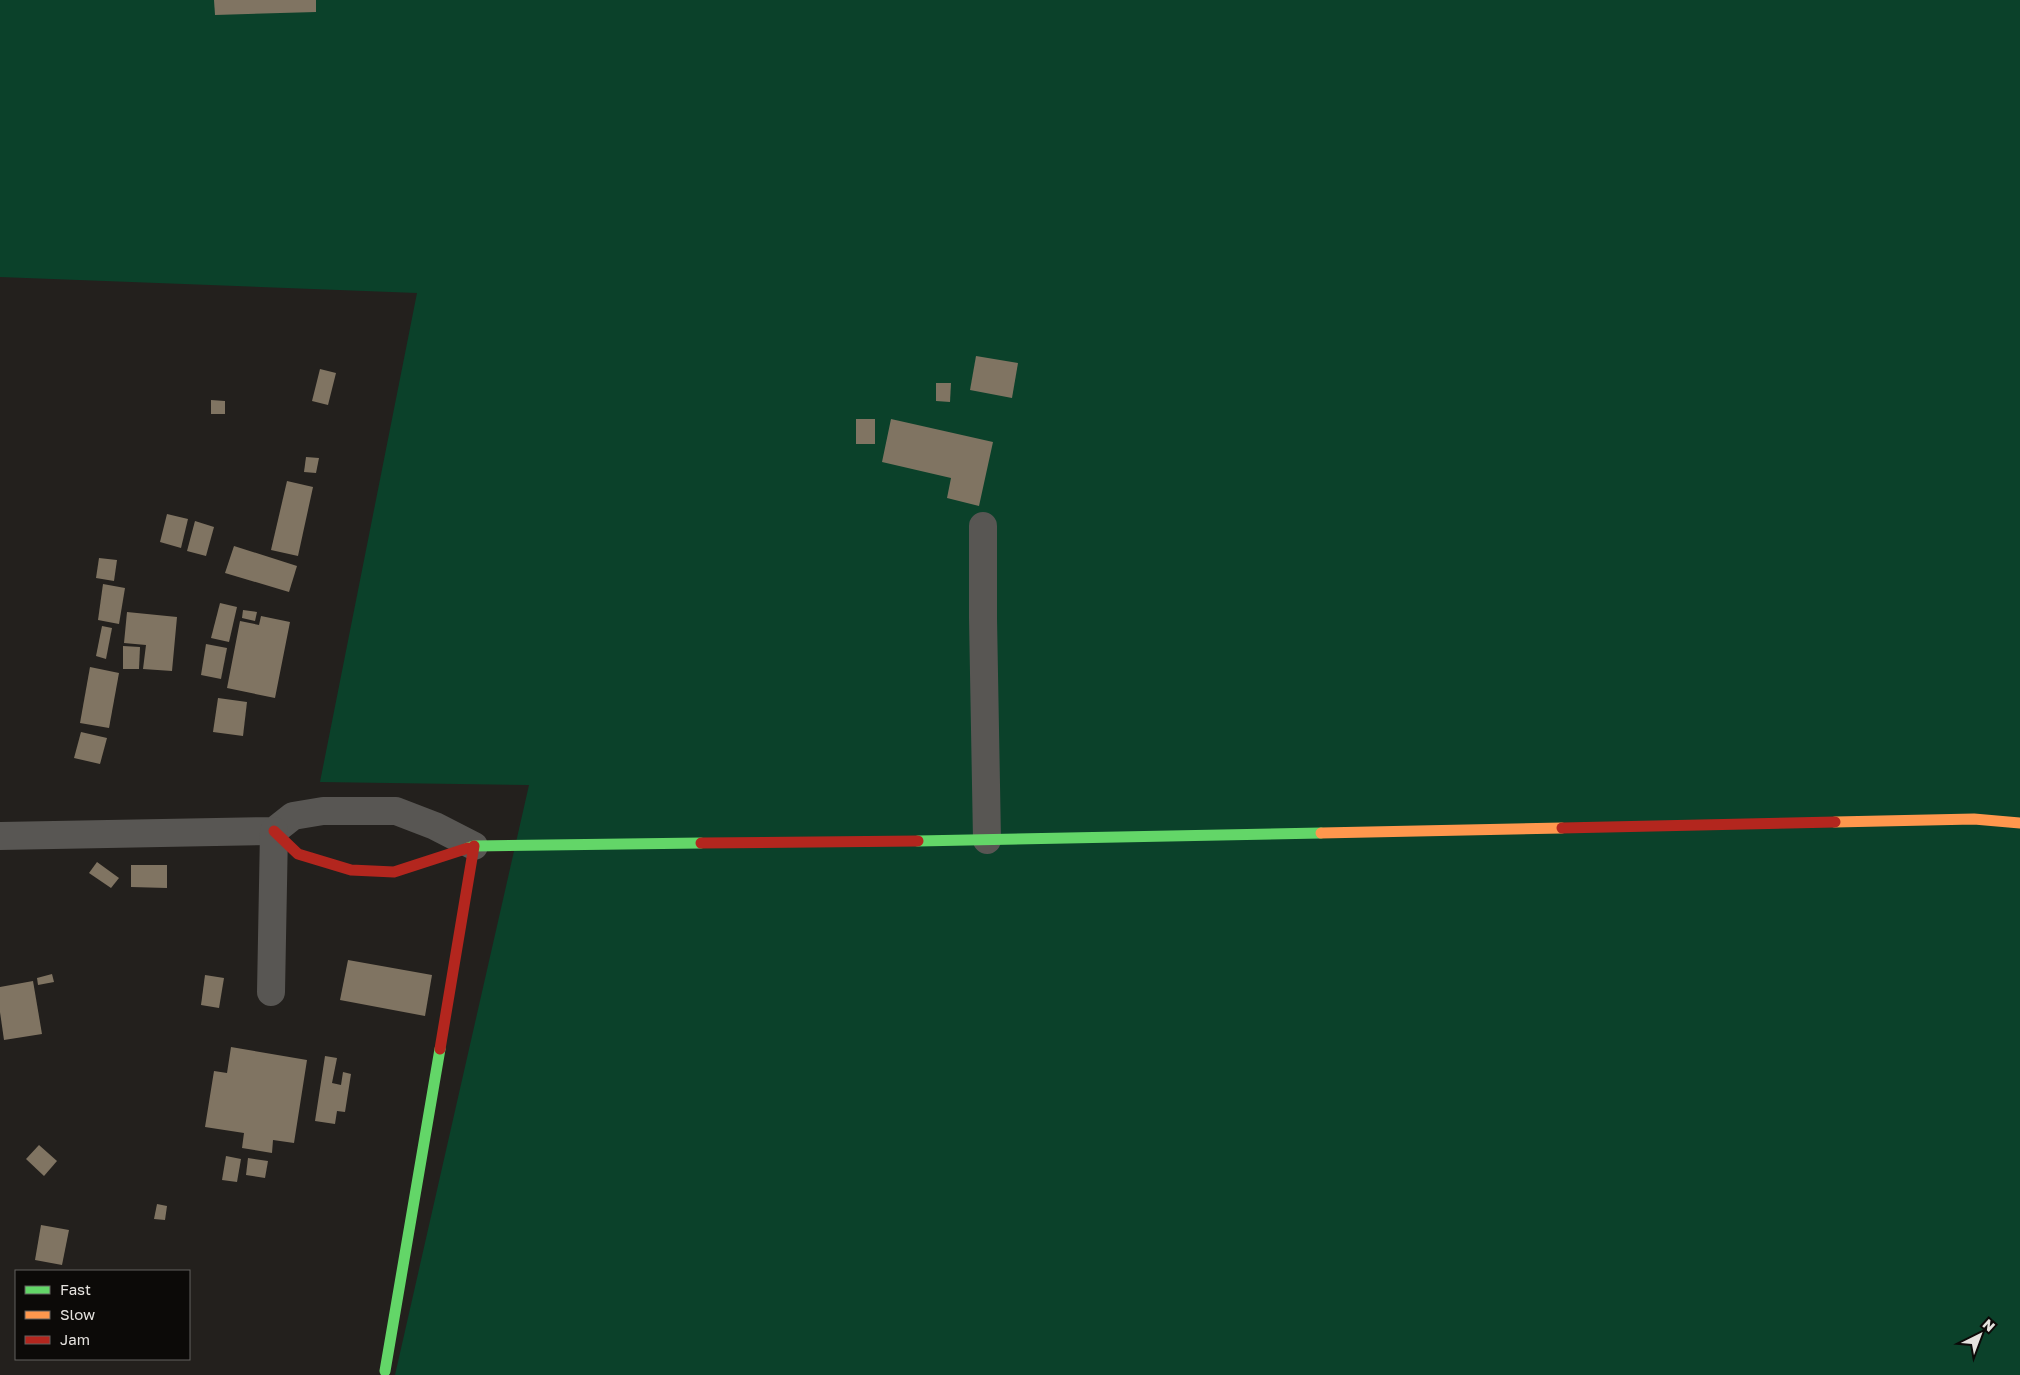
<svg xmlns="http://www.w3.org/2000/svg" width="2020" height="1375" viewBox="0 0 2020 1375" font-family="'Golos Text',sans-serif">
<style>
.green{fill:#0b412a}
.building{fill:#807462}
.lines{fill:none;stroke-linecap:round;stroke-linejoin:round}
.street{stroke:#585653;stroke-width:28}
.fast{stroke:#63d668;stroke-width:11}
.slow{stroke:#ff974d;stroke-width:11}
.jam{stroke:#b3261e;stroke-width:11}
</style>
<rect width="100%" height="100%" fill="#23201d"/>
<path class="green" d="M0,0H2020V1375H395L529,785L320,782L417,293L0,277Z"/>
<g class="building">
<path d="M214,0H316V12L215,15Z"/>
<path d="M976,356L1018,363L1012,398L970,390Z"/>
<path d="M320,369L336,373L328,405L312,401Z"/>
<path d="M936,383H951L950,402L936,401Z"/>
<path d="M211,400L225,401V414H211Z"/>
<rect x="856" y="419" width="19" height="25"/>
<path d="M891,419L993,442L979,506L947,498L951,478L882,462Z"/>
<path d="M306,457L319,458L316,473L304,472Z"/>
<path d="M287,481L313,487L298,556L271,550Z"/>
<path d="M167,514L188,519L181,548L160,542Z"/>
<path d="M195,521L214,527L206,556L187,551Z"/>
<path d="M234,546L297,566L289,592L225,573Z"/>
<path d="M99,558L117,560L114,581L96,578Z"/>
<path d="M103,584L125,588L119,624L98,620Z"/>
<path d="M220,603L237,607L229,642L211,638Z"/>
<path d="M243,610L257,612L255,621L242,618Z"/>
<path d="M127,612L177,617L172,671L143,669L146,645L124,643Z"/>
<path d="M261,616L290,622L275,698L227,688L240,621L259,625Z"/>
<path d="M102,626L112,628L106,659L96,656Z"/>
<path d="M206,644L227,648L221,679L201,675Z"/>
<path d="M123,646L140,647L139,669H123Z"/>
<path d="M90,667L119,673L109,728L80,723Z"/>
<path d="M218,698L247,702L243,736L213,732Z"/>
<path d="M81,732L107,738L100,764L74,758Z"/>
<path d="M97,862L119,878L111,888L89,873Z"/>
<path d="M131,865H167V888L131,887Z"/>
<path d="M348,960L432,975L425,1016L340,1000Z"/>
<path d="M52,974L54,982L38,985L37,978Z"/>
<path d="M205,975L224,978L219,1008L201,1005Z"/>
<path d="M33,981L42,1034L4,1040L0,1012V987Z"/>
<path d="M231,1047L307,1060L294,1143L273,1140L272,1153L242,1148L244,1133L205,1127L214,1071L227,1073Z"/>
<path d="M325,1056L337,1058L332,1083L341,1085L343,1072L351,1074L345,1112L337,1111L335,1124L315,1121Z"/>
<path d="M39,1145L57,1161L44,1176L26,1159Z"/>
<path d="M226,1156L241,1159L237,1182L222,1180Z"/>
<path d="M248,1158L268,1161L265,1178L246,1175Z"/>
<path d="M157,1204L167,1206L165,1220L154,1219Z"/>
<path d="M41,1225L69,1230L62,1265L35,1260Z"/>
</g>
<g class="lines">
<g class="street">
<path d="M983,526V618L987,840"/>
<path d="M0,836L274,831L293,816L323,811H396L435,826L474,846"/>
<path d="M271,992L274,831"/>
</g>
<g class="fast">
<path d="M918,841L1321,833"/>
<path d="M468,848L474,846L701,843"/>
<path d="M385,1371L440,1049"/>
</g>
<g class="slow">
<path d="M1835,822L1974,819L2020,823"/>
<path d="M1321,833L1562,828"/>
</g>
<g class="jam">
<path d="M1562,828L1835,822"/>
<path d="M274,831L298,854L351,870L394,872L468,848"/>
<path d="M701,843L918,841"/>
<path d="M440,1049L474,846"/>
</g>
</g>
<rect x="15" y="1270" width="175" height="90" fill="#0c0a08" stroke="#63605e"/>
<rect x="25" y="1286" width="25" height="8" fill="#63d668" stroke="#63605e"/>
<text x="60" y="1295" font-size="15" fill="#e5e2de">Fast</text>
<rect x="25" y="1311" width="25" height="8" fill="#ff974d" stroke="#63605e"/>
<text x="60" y="1320" font-size="15" fill="#e5e2de">Slow</text>
<rect x="25" y="1336" width="25" height="8" fill="#b3261e" stroke="#63605e"/>
<text x="60" y="1345" font-size="15" fill="#e5e2de">Jam</text>
<g transform="translate(1980 1335) rotate(42)" stroke="#0c0a08" stroke-width="4" paint-order="stroke">
<path d="M0-4L9 19L0 12L-9 19Z" fill="#e5e2de"/>
<text y="-8" font-size="14" font-weight="bold" text-anchor="middle" fill="#e5e2de">N</text>
</g>
</svg>
